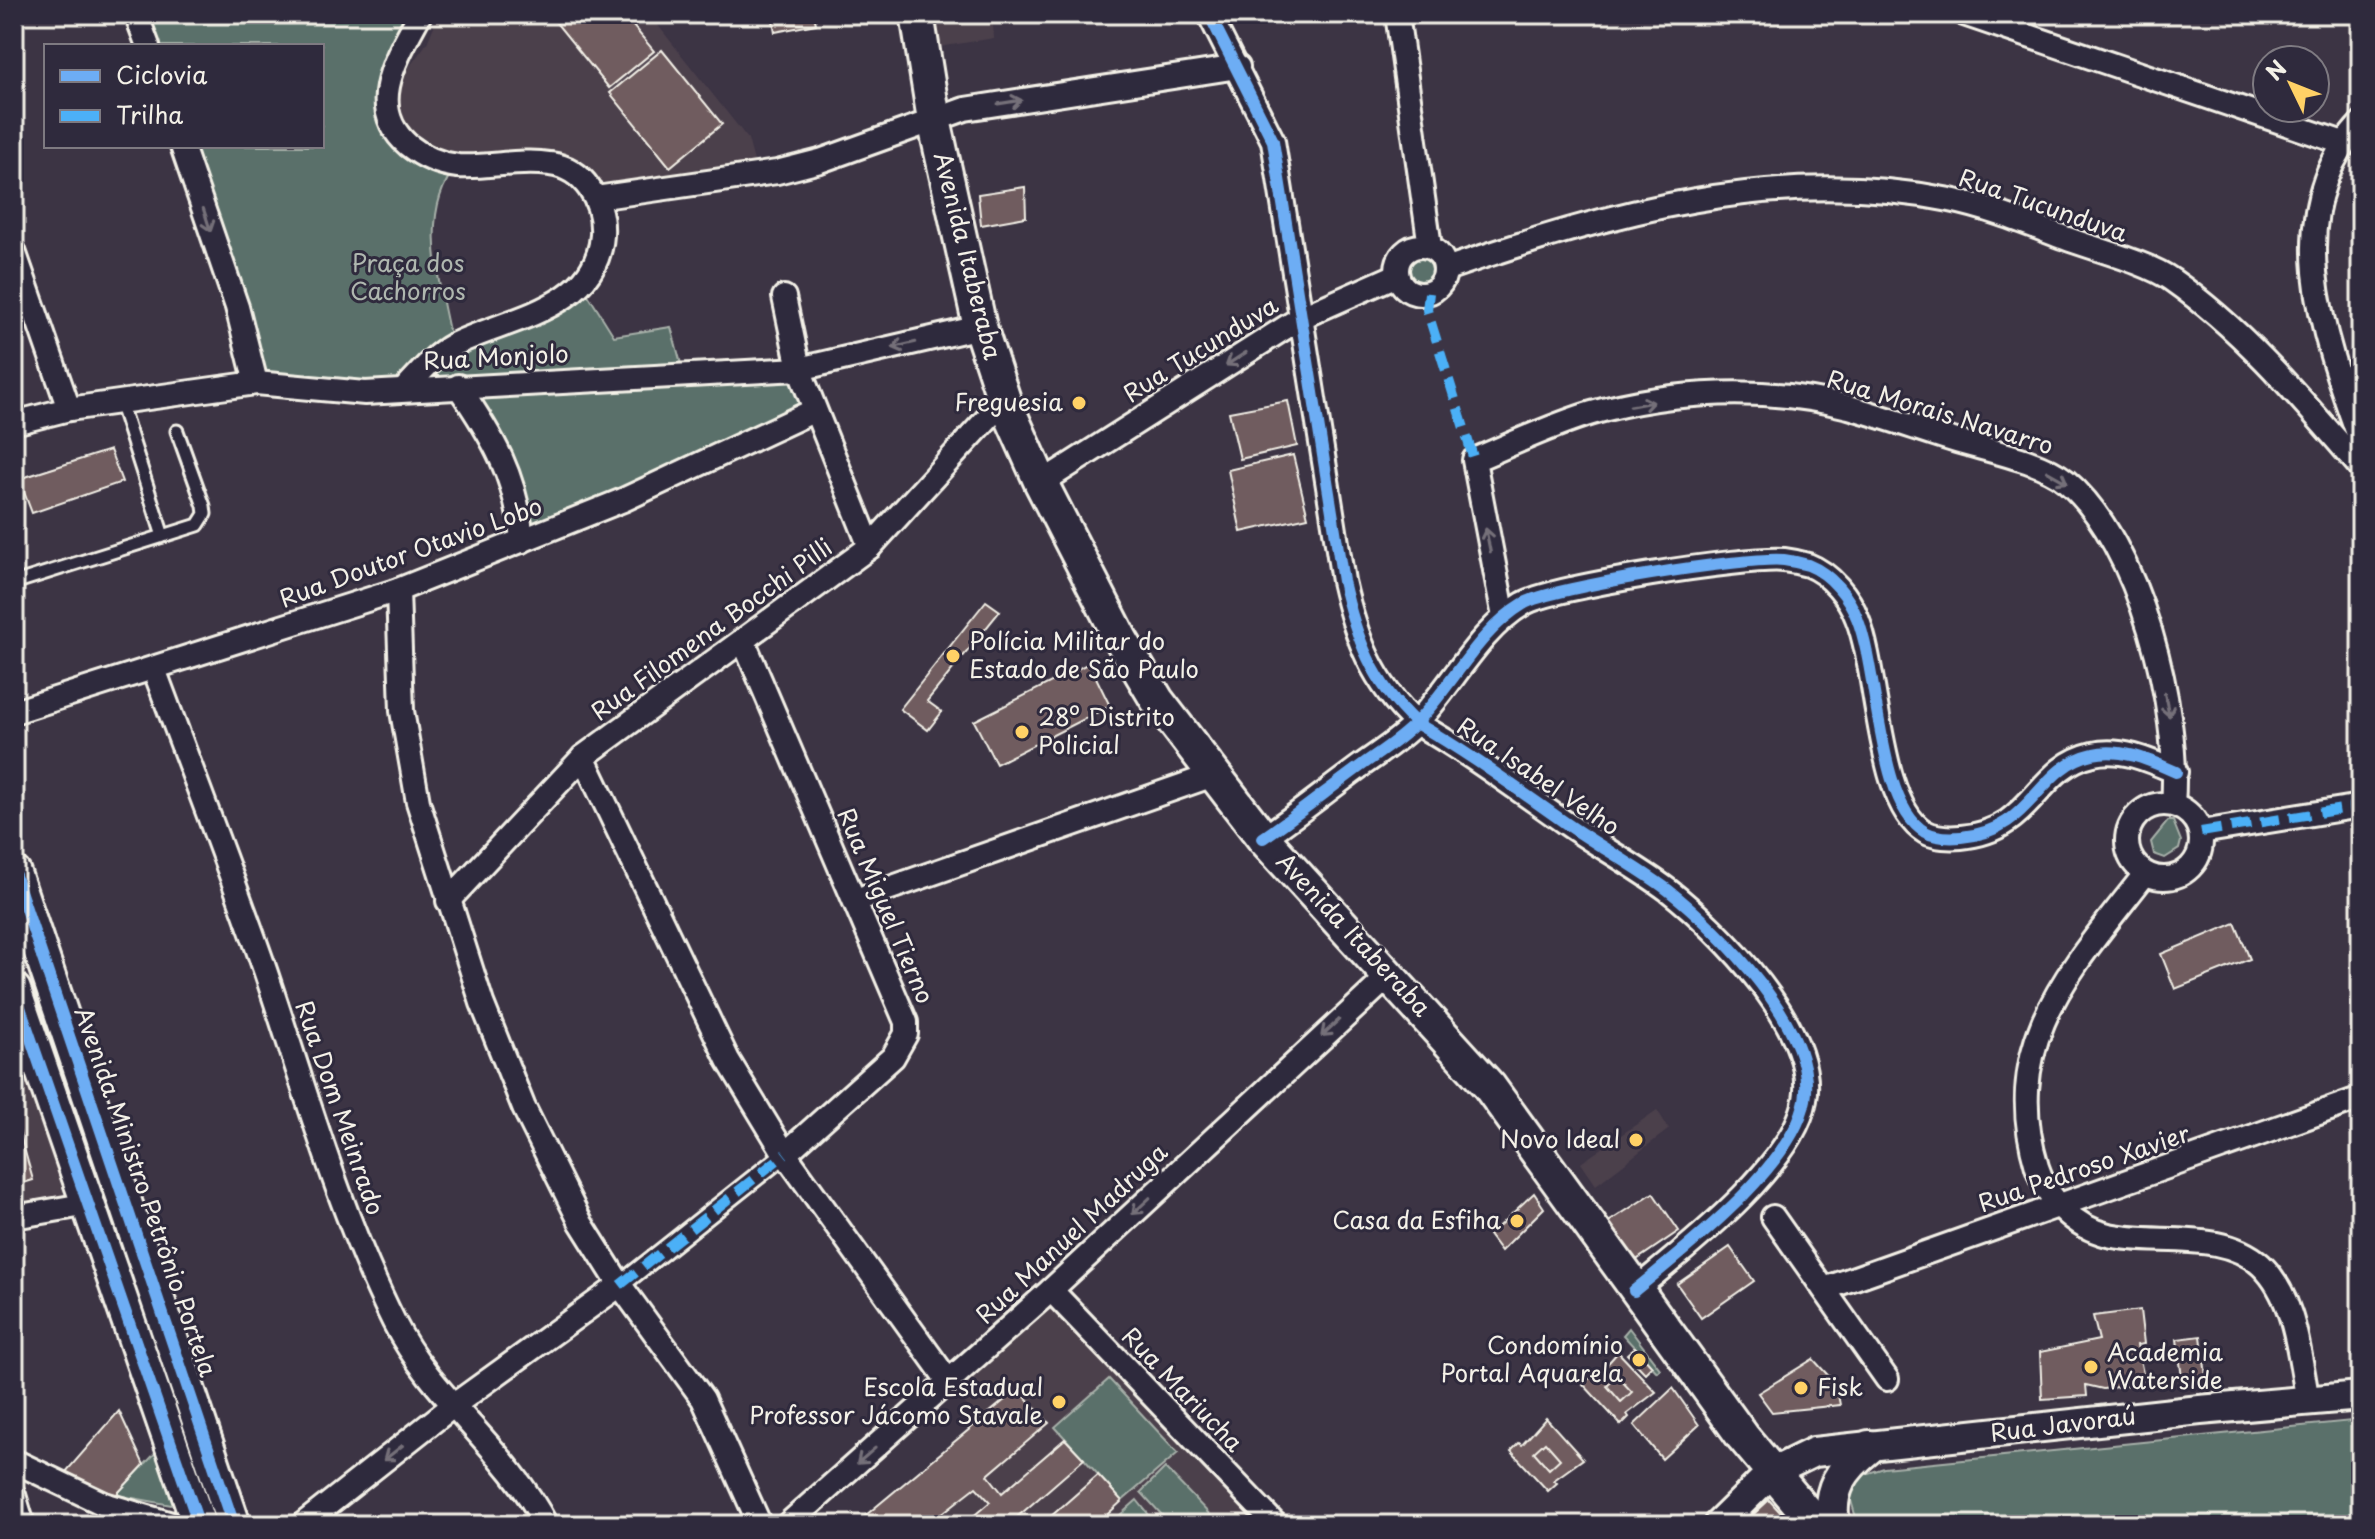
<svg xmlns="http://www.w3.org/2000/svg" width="2375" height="1539" viewBox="0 0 2375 1539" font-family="'Playpen Sans',sans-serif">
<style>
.built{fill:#4c404c}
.green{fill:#5a706a;stroke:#a7b0a9;stroke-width:2}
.building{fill:#705c5e;stroke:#f4f1e8;stroke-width:2}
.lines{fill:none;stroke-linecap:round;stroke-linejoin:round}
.service-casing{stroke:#f4f1e8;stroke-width:17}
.pedestrian-casing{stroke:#f4f1e8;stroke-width:22}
.minor-casing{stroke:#f4f1e8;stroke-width:28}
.tertiary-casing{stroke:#f4f1e8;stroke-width:34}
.secondary-casing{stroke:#f4f1e8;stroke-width:38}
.service{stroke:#2f2a3d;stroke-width:11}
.pedestrian{stroke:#2f2a3d;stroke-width:16}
.minor{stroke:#2f2a3d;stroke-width:22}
.tertiary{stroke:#2f2a3d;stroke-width:28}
.secondary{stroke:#2f2a3d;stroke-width:32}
.quiet{stroke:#4cb0f7;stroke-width:10;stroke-dasharray:20 10;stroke-linecap:butt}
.cycleway-casing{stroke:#2f2a3d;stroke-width:17}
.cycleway{stroke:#6dadf4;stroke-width:12}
.oneway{stroke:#747079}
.poi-dot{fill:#ffd166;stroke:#2f2a3d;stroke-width:3}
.labels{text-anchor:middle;stroke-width:6;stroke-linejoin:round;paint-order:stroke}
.street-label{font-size:24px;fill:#f4f1e8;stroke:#2f2a3d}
.park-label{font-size:24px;fill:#afb7af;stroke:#2f2a3d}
.poi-label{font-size:24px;fill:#f4f1e8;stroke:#2f2a3d;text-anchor:end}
</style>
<rect width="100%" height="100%" fill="#3c3444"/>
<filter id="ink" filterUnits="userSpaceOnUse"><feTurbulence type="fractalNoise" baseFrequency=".0125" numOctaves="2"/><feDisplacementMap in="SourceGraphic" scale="16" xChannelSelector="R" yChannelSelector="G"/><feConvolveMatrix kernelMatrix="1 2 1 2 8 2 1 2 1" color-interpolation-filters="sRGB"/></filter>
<g filter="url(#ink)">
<g class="built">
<path d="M439,14H649L748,139L756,169L608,187L577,159L557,151L463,155L440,150L406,126L395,108L396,85L427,43Z"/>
<path d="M977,14H992L994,38L939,47L934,26Z"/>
<path d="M14,1035L66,1201L14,1211Z"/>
<path d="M1657,1110L1669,1129L1596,1185L1581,1163Z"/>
<path d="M1040,1291L1279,1525H854L979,1422L949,1382Z"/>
</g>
<g class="green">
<path d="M136,14H420L395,63L396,133L457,166C416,212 442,292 452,346L580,282L614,336L671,327L684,375L799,369L813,411L522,541L519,505L458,387L256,383L182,146H322V46H147Z"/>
<circle cx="1418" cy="267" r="16"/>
<path d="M2168,821H2173L2181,841L2179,849L2165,858L2154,854L2151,842Z"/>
<path d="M1629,1328L1660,1369L1657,1372L1623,1335Z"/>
<path d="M1109,1379L1178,1453L1122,1501L1055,1427Z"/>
<path d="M2361,1420V1525H1858L1850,1497L1859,1476L1884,1468Z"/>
<path d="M161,1447L177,1506L116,1495Z"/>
<path d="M1165,1468L1216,1521L1220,1525H1171L1141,1492Z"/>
<path d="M1137,1500L1157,1525H1109Z"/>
</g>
<g class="building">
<path d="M549,14H623L654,51L609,88Z"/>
<path d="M772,14H814L816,24L775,32Z"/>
<path d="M662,50L722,124L670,167L610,93Z"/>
<path d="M1025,187L1026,217L981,225L978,194Z"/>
<path d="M1288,401L1297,446L1240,459L1229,412Z"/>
<path d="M110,450L122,482L32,513L19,479Z"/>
<path d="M1293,455L1308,517L1241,532L1228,470Z"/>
<path d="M986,601L1000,611L927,701L942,712L928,730L900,709Z"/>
<path d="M1089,663L1110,706L996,764L974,721Z"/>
<path d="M2235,923L2250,959L2175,989L2161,954Z"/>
<path d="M14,1113L33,1180L14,1186Z"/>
<path d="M1534,1193L1544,1208L1501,1251L1489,1235Z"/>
<path d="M1653,1193L1679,1231L1632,1263L1607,1223Z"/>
<path d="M1730,1247L1754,1281L1701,1318L1677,1284Z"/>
<path d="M2140,1310L2144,1344L2137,1345L2145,1383L2103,1389L2086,1385L2087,1396L2042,1399L2040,1352L2099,1340L2093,1316Z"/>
<path d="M2201,1336L2207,1384L2183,1386L2177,1339Z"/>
<path d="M1635,1347L1652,1366L1645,1373L1627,1354Z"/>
<path d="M1618,1352L1656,1392L1627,1414L1629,1417L1621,1425L1583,1384L1592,1376L1594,1379Z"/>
<path d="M1813,1359L1836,1384L1840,1405L1772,1412L1758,1393Z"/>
<path d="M1617,1376L1632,1392L1621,1402L1607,1386Z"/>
<path d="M1673,1388L1699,1425L1662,1459L1634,1425Z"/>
<path d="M1018,1389L1049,1423L988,1475L1002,1493L1065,1439L1084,1459L1008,1525H963L990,1502L976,1487L927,1525H854Z"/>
<path d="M119,1411L144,1465L116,1495L64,1474Z"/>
<path d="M1546,1418L1583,1459L1554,1480L1557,1483L1548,1491L1511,1451L1519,1443L1522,1445Z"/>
<path d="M1545,1442L1560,1459L1549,1469L1534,1452Z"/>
<path d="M1098,1475L1122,1501L1096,1525H1041Z"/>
<path d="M1769,1500L1792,1525H1742Z"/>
</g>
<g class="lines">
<g class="service-casing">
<g id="service">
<path d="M120,402L163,536"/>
<path d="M14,583L198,525L205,514L204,506L177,431"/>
</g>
</g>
<g class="pedestrian-casing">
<path id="pedestrian" d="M620,1285L785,1154"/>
</g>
<g class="minor-casing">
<g id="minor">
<path d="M136,14L148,46"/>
<path d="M1209,14L1273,141L1343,581C1356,638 1372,682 1416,723C1469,753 1517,789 1567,824C1600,847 1636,866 1668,890C1719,930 1818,1029 1805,1100C1793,1166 1685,1249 1634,1291"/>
<path d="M1397,14L1430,247"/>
<path d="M1964,14L2343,143"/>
<path d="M2361,123C2276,213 2325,341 2361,442"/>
<path d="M182,146L237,307L256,383"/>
<path d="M596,198L777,172L820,161L965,109L1238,67"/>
<circle cx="1421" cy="270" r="24"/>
<path d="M14,251L69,409"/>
<path d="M1446,269C1610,213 1775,165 1950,200C1990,208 2028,224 2065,238C2094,249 2149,263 2172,280C2245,331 2303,401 2361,468"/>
<path d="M784,297L799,369L870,547"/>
<path d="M458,386C493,437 517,477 522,541"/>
<path d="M404,390C419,374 434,355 453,345C504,319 597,310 602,235C604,202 584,168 550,164C520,159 488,168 458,166C439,164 423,157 408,145C364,107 398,55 420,14"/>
<path d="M14,423L69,409L256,383L365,393L799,369L980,327"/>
<path d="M1041,483L1302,317L1397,275"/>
<path d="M398,590L402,711L418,802L482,1003L524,1108L581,1223L620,1285L703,1399L760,1525"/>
<path d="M1504,617L1474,460C1513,444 1551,425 1592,413C1672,390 1768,386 1849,407C1884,417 1918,429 1953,440C1985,450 2041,460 2066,481C2140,543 2181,712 2173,804"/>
<path d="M743,640L906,1022V1034L893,1057L785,1154"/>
<path d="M154,669C191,769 230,869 265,970C305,1088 338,1210 394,1322C432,1398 507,1449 546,1525"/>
<path d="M14,712L398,590L623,500L813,411"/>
<path d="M583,757L728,1060L785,1154L949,1382"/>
<circle cx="2164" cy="841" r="37"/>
<path d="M2201,832L2361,806"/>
<path d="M1263,838C1297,815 1329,789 1362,765C1380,752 1401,739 1416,723C1452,686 1478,631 1523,604C1550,587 1750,556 1784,560C1792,561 1801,563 1808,565C1831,574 1849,597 1857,618C1879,672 1877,804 1925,832C1936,838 1949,838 1961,837C2034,831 2035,767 2093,754C2121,747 2151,761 2176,772"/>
<path d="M2145,874C2073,967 1999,1041 2037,1167C2047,1199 2074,1227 2108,1235C2157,1246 2221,1229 2261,1265C2296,1298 2299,1356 2308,1401"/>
<path d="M856,900L1213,775"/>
<path d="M448,901L583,757L870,547L1004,400"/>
<path d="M14,1217L89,1204"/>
<path d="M1773,1217L1887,1379"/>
<path d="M1824,1289L2361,1098"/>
<path d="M1051,1290L1276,1525"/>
<path d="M14,1461L104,1504L175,1525"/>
<path d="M14,1495L23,1525"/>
<path d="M302,1525L454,1405L620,1285"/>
<path d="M787,1525L1051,1290L1389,976"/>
</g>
</g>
<g class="tertiary-casing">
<path id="tertiary" d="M1718,1525L1771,1473L1814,1452L2200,1410L2361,1396"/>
</g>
<g class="secondary-casing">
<g id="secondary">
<path d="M917,14L934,120L980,327L1004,400L1041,483L1122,641L1157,700L1263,838L1489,1086L1743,1437L1817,1525"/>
<path d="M14,873L234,1525"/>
<path d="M14,990L199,1525"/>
<path d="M1833,1525C1827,1490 1842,1468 1869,1447"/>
</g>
</g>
<use href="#service" class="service"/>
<use href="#pedestrian" class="pedestrian"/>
<use href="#minor" class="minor"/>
<use href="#tertiary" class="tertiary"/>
<use href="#secondary" class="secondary"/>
<g class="quiet">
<path d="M1429,293L1427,310L1474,460"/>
<path d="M2201,832L2361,806"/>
<path d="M620,1285L785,1154"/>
</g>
<g class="cycleway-casing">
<g id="cycleway">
<path d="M1209,14L1273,141L1343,581C1356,638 1372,682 1416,723C1469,753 1517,789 1567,824C1600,847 1636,866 1668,890C1719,930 1818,1029 1805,1100C1793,1166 1685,1249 1634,1291"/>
<path d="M1263,838C1297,815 1329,789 1362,765C1380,752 1401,739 1416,723C1452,686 1478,631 1523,604C1550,587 1750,556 1784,560C1792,561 1801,563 1808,565C1831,574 1849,597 1857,618C1879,672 1877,804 1925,832C1936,838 1949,838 1961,837C2034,831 2035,767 2093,754C2121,747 2151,761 2176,772"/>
<path d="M14,873L234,1525"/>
<path d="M14,990L199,1525"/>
</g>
</g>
<use href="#cycleway" class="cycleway"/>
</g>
<defs><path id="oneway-shaft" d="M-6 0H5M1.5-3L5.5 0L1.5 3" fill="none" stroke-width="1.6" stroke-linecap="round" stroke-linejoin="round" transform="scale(2)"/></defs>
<g class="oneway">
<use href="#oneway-shaft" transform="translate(1010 102) rotate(-9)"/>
<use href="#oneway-shaft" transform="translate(207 220) rotate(72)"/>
<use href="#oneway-shaft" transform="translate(904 345) rotate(167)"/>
<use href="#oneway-shaft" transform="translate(1236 359) rotate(147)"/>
<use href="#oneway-shaft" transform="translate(1642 404) rotate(-10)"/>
<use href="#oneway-shaft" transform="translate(2057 477) rotate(29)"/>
<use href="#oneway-shaft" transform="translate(1488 540) rotate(-101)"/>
<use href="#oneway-shaft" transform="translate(2167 705) rotate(78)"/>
<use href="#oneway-shaft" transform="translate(1330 1028) rotate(137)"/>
<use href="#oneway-shaft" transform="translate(1141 1206) rotate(137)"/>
<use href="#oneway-shaft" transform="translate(393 1453) rotate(142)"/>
<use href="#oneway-shaft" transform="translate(866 1456) rotate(139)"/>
</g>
</g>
<g class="poi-dot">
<circle cx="1079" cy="403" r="8"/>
<circle cx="953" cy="656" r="8"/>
<circle cx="1022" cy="732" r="8"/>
<circle cx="1636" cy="1140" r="8"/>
<circle cx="1517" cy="1221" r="8"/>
<circle cx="1639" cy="1360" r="8"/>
<circle cx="2091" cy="1367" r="8"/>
<circle cx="1801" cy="1388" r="8"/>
<circle cx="1059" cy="1402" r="8"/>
</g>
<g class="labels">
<g class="street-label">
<text transform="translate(2043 206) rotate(19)" y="8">Rua Tucunduva</text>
<text transform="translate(967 256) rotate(76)" y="8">Avenida Itaberaba</text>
<text transform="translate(1201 350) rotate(-32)" y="8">Rua Tucunduva</text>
<text transform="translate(496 358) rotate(-3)" y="8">Rua Monjolo</text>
<text transform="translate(1940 413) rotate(17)" y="8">Rua Morais Navarro</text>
<text transform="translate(411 553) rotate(-20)" y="8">Rua Doutor Otavio Lobo</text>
<text transform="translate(712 630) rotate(-36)" y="8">Rua Filomena Bocchi Pilli</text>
<text transform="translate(1538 777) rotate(34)" y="8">Rua Isabel Velho</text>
<text transform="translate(885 906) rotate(67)" y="8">Rua Miguel Tierno</text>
<text transform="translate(1353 935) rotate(47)" y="8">Avenida Itaberaba</text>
<text transform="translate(339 1108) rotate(71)" y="8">Rua Dom Meinrado</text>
<text transform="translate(2084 1169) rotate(-19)" y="8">Rua Pedroso Xavier</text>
<text transform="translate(145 1192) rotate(71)" y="8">Avenida Ministro Petrônio Portela</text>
<text transform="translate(1072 1234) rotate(-43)" y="8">Rua Manuel Madruga</text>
<text transform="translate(1182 1390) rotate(46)" y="8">Rua Mariucha</text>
<text transform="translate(2063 1425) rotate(-7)" y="8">Rua Javoraú</text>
</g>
<g class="park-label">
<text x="408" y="272">Praça dos<tspan x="408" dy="28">Cachorros</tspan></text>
</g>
<g class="poi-label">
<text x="1063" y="411">Freguesia</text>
<text x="969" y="650" text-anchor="start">Polícia Militar do<tspan x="969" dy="28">Estado de São Paulo</tspan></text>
<text x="1038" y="726" text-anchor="start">28º Distrito<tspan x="1038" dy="28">Policial</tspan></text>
<text x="1620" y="1148">Novo Ideal</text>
<text x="1501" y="1229">Casa da Esfiha</text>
<text x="1623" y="1354">Condomínio<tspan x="1623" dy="28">Portal Aquarela</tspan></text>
<text x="2107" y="1361" text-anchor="start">Academia<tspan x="2107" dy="28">Waterside</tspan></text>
<text x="1043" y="1396">Escola Estadual<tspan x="1043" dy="28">Professor Jácomo Stavale</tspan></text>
<text x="1817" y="1396" text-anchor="start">Fisk</text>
</g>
</g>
<rect width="2375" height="1539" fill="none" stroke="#2f2a3d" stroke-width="48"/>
<rect x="24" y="24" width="2327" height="1491" fill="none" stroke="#f4f1e8" stroke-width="3" filter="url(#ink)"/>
<rect x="44" y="44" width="280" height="104" fill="#2f2a3d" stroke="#7e7a81" stroke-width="2"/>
<rect x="60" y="70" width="40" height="12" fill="#6dadf4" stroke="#7e7a81" stroke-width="2"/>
<text x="116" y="84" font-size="24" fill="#f4f1e8">Ciclovia</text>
<rect x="60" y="110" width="40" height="12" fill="#4cb0f7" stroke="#7e7a81" stroke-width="2"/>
<text x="116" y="124" font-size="24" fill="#f4f1e8">Trilha</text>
<g transform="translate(2291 84) rotate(313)"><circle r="38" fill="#2f2a3d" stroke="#7e7a81" stroke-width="2"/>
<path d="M0-6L14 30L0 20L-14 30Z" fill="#ffd166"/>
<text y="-12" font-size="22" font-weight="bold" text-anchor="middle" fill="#f4f1e8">N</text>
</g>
</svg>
